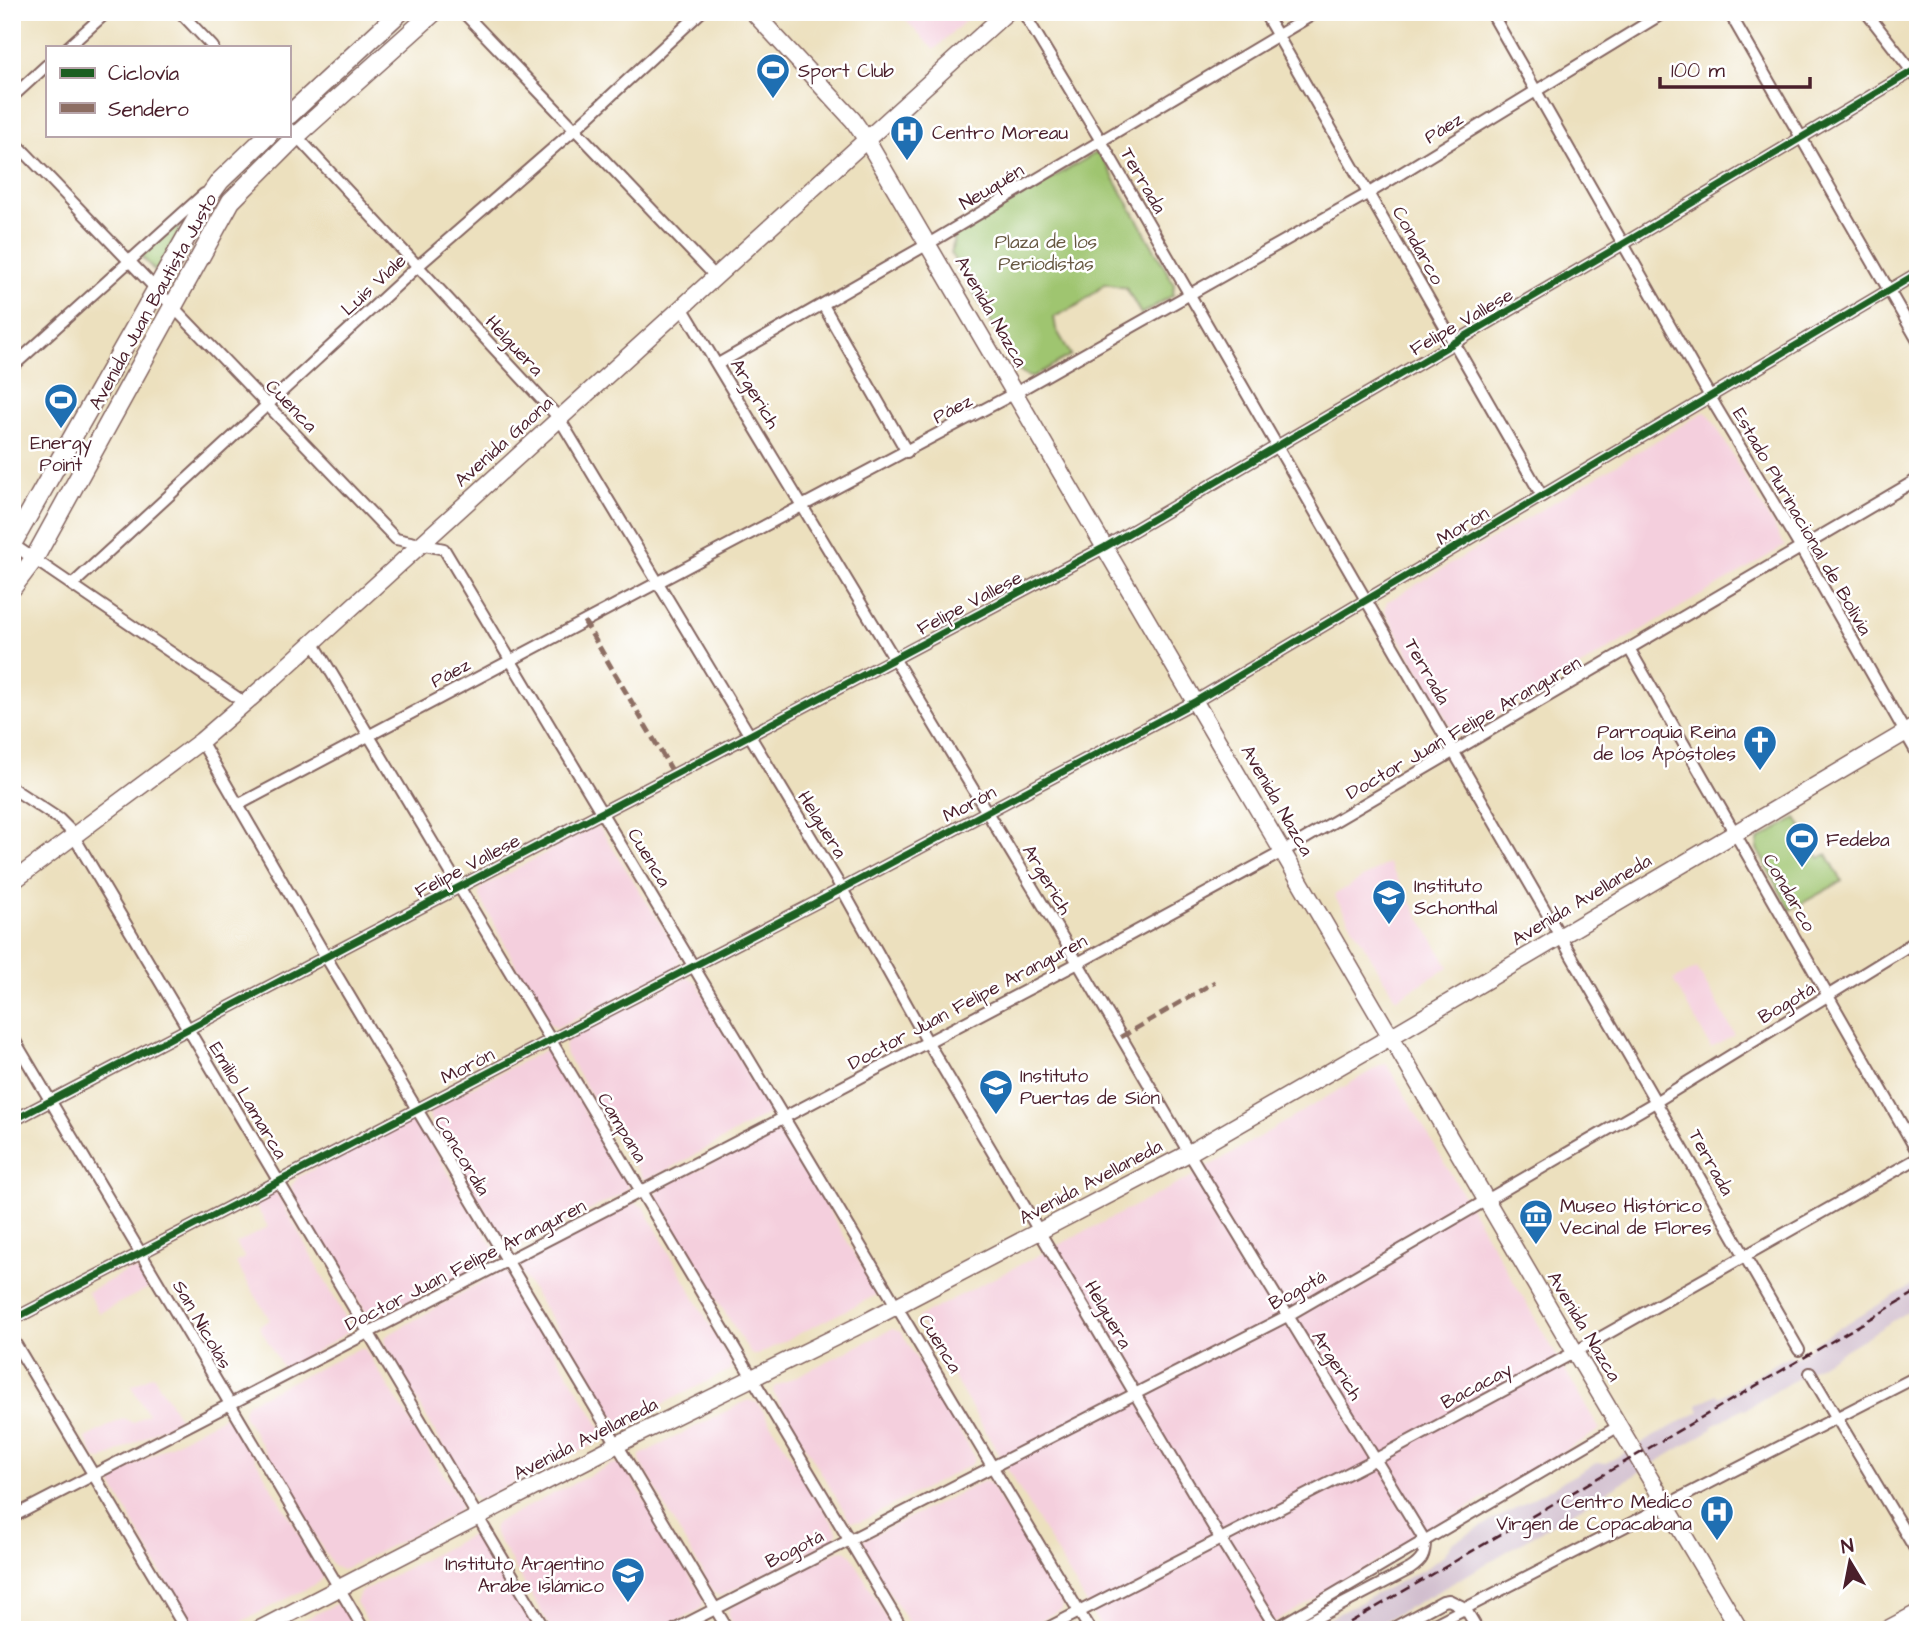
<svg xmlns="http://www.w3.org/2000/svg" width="1930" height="1642" viewBox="0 0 1930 1642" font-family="'Architects Daughter',sans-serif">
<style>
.built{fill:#f4cfdd}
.industrial{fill:#d0bdcd}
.park{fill:#9fc570;stroke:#74724e;stroke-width:2}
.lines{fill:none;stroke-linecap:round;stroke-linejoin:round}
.street-casing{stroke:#83635e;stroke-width:14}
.secondary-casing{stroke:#83635e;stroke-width:19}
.primary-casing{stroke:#83635e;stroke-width:21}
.street{stroke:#fff;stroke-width:10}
.secondary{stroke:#fff;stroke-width:16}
.primary{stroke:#fff;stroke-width:18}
.rail{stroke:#4a1f2b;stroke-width:2.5;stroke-dasharray:10 5;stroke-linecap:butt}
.quiet{stroke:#8d6e63;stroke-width:5;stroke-dasharray:10 5;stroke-linecap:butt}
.cycleway-casing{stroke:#fff;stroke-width:11}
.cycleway{stroke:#1b5e20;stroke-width:7}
.labels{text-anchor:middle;stroke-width:5;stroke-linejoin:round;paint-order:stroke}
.poi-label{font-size:19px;fill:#4a1f2b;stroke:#fff;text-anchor:start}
.street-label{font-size:19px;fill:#4a1f2b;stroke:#fff}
.park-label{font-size:19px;fill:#685943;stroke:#fff}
</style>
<rect width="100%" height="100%" fill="#fff"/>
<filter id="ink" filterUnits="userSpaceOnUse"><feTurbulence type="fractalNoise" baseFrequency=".0143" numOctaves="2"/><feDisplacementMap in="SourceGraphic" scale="14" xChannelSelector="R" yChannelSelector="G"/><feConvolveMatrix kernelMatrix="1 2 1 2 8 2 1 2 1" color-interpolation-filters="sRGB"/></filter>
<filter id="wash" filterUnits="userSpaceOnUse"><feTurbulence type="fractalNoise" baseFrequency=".00686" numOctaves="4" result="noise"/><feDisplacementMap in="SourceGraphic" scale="28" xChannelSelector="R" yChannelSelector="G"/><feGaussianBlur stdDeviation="1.57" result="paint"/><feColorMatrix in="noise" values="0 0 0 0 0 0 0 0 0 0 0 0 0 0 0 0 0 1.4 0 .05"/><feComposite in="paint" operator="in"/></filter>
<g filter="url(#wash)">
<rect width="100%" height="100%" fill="#ece0be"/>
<g class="built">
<path d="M898,12H975L934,50Z"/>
<path d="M1704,412L1709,414L1785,546L1461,736H1456L1385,612L1387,602Z"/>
<path d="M593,827L600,828L680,954L681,960L676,968L556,1028L545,1021L479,895L481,888Z"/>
<path d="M1388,863L1449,967L1396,999L1334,895Z"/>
<path d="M1697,968L1735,1035L1711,1048L1673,980Z"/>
<path d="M687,977L697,982L768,1109V1114L670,1169L644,1180L566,1055L564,1046L571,1036Z"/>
<path d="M545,1050L554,1053L564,1071L563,1075L578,1100L582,1101L586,1107L584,1111L599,1135H603L607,1143L606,1147L621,1171H624L628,1177L629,1187L624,1193L512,1249L506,1245L430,1119L429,1114L433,1107Z"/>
<path d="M1387,1064L1600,1430L1262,1630H1102L918,1317L1191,1177L1381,1065Z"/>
<path d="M413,1120L420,1125L495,1250L496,1256L492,1262L373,1319L368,1316L293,1198L291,1186L298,1177L406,1121Z"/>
<path d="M776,1132L784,1134L877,1292L876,1295L757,1355L751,1354L656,1203L655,1196L660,1188Z"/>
<path d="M271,1192L277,1193L350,1326L349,1332L284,1370L259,1326L270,1320L236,1263L245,1258L236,1244L268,1227L253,1201Z"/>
<path d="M635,1203L644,1207L731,1363L730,1370L625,1423L616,1420L521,1272L520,1266L525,1258Z"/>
<path d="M131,1269L140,1272L149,1288L99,1313L87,1292Z"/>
<path d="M499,1272H507L509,1275L602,1430L603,1437L599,1442L479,1500L470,1494L384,1342L386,1336Z"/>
<path d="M892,1329L901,1332L975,1457L972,1464L860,1522L850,1521L773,1392L775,1387Z"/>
<path d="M360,1348L365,1349L461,1502V1506L457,1513L342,1570L333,1566L244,1416L243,1410L247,1403Z"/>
<path d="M153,1375L180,1419L102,1460L96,1459L85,1438L124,1418L133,1423L148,1414L131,1386Z"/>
<path d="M748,1400L758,1403L836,1528L837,1533L832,1541L720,1596L713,1592L640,1461V1455Z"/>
<path d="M224,1416L233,1421L321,1570L323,1576L318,1583L225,1630H193L111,1483L112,1477Z"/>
<path d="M619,1463L625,1467L703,1597V1605L699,1610L660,1630H552L494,1533L493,1528L497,1522L612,1464Z"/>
<path d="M984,1481L990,1483L1063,1604L1062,1609L1022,1630H913L862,1550L863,1540Z"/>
<path d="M471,1535H477L484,1539L538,1630H372L356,1602L360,1592Z"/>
<path d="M845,1550L851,1554L893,1630H736L728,1616L729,1607L838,1551Z"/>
<path d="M335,1604L343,1607L358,1630H284Z"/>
</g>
<path class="industrial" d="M1918,1282V1306L1744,1410L1743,1408L1711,1427L1712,1429L1462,1578L1368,1630H1307L1426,1568L1443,1556L1452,1543L1598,1462L1606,1463L1700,1411L1697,1405L1717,1394L1719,1397L1790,1355L1793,1359L1812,1347L1811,1344Z"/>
<g class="park">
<path d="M1096,153L1102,157L1174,284L1173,295L1141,314L1126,288L1105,284L1080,304L1054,317L1056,329L1071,355L1034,376L1029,377L1020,371L951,254L955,234Z"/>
<path d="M177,225L180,231L156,272L141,256Z"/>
<path d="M1796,818L1820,858L1827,854L1842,881L1790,910L1757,849L1758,840Z"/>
</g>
</g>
<g filter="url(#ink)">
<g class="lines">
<g class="street-casing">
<g id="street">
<path d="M180,12L213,47"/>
<path d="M463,12L716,277"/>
<path d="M1023,12L1101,141L1799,1350"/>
<path d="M1264,12L1542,496"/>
<path d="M1491,12L1716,407L1800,547L1918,755"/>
<path d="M1729,12L1918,341"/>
<path d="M1866,12L1918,79"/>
<path d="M68,47L107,12"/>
<path d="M12,97L47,65"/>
<path d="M289,128L559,418L842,889L927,1041L1220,1538L1276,1628"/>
<path d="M12,139L396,539L444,549L1090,1630"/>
<path d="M823,305L907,452"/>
<path d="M682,307L1078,963L1189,1153L1425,1541C1425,1556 1422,1561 1410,1569L1293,1630"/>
<path d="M718,364L928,244L1317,12"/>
<path d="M12,367L204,194"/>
<path d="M12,544L245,703"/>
<path d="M72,585L418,266L574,130L701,12"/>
<path d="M313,642L903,1630"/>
<path d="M1630,650L1918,1153"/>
<path d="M201,741L326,957L728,1630"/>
<path d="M12,788L59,819L70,830L545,1630"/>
<path d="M238,805L1015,393L1369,193L1665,12"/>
<path d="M12,1036L364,1630"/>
<path d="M12,1121L748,736L1105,547L1623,244L1918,68"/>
<path d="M12,1320L842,889L1196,701L1918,273"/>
<path d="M12,1338L186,1630"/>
<path d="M1810,1373L1918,1554"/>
<path d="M12,1517L785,1117L1078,963L1284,851L1918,479"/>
<path d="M1465,1608L1478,1630"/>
<path d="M674,1630L1287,1316L1657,1101L1918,940"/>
<path d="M1044,1630L1376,1459L1575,1352L1918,1158"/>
<path d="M1273,1630L1619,1426"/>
<path d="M1390,1630L1443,1601L1449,1600L1465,1608"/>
<path d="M1423,1630L1918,1376"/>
</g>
</g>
<g class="secondary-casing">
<g id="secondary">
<path d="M753,12L853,120L866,139L1575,1352L1740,1630"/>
<path d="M12,882L201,741L275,677L1007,12"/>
<path d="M258,1630L618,1444L860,1325L1189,1153L1392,1036L1918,725"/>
</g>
</g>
<g class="primary-casing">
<g id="primary">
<path d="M289,115L400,12"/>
<path d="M12,544L210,195L220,181L268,135"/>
<path d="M12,588L34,559L231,201L296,136L434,12"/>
<path d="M1888,1630L1918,1614"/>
</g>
</g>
<use href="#street" class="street"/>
<use href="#secondary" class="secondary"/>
<use href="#primary" class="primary"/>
<path class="rail" d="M1337,1630L1918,1291"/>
<g class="quiet">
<path d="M584,621L674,774"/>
<path d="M1121,1037L1215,982"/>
</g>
<g class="cycleway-casing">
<g id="cycleway">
<path d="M12,1121L748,736L1105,547L1623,244L1918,68"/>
<path d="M12,1320L842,889L1196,701L1918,273"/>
</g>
</g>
<use href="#cycleway" class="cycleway"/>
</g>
</g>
<defs>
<g id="stadium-pin" transform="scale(1.75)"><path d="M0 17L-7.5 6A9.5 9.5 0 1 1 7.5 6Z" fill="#1f6fb2" stroke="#fff"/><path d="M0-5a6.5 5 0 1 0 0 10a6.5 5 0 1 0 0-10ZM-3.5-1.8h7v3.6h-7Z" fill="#fff"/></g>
<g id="hospital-pin" transform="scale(1.75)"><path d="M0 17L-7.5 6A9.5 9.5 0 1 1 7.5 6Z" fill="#1f6fb2" stroke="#fff"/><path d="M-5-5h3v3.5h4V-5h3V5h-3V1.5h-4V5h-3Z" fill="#fff"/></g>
<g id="church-pin" transform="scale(1.75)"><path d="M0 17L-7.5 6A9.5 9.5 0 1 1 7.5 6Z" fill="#1f6fb2" stroke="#fff"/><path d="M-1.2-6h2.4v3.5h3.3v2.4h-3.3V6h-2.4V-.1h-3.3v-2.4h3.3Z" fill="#fff"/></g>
<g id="school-pin" transform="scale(1.75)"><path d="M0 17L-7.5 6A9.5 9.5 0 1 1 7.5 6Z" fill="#1f6fb2" stroke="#fff"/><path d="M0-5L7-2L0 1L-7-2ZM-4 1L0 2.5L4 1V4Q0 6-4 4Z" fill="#fff"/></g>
<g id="museum-pin" transform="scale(1.75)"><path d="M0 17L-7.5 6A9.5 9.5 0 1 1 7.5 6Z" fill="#1f6fb2" stroke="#fff"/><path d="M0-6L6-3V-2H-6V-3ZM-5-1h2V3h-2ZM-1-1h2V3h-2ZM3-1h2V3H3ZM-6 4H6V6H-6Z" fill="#fff"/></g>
</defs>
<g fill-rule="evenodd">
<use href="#stadium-pin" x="773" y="70"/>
<use href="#hospital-pin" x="907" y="132"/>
<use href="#stadium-pin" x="61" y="400"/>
<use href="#church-pin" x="1760" y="742"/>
<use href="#stadium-pin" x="1802" y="839"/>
<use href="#school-pin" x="1389" y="896"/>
<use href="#school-pin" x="996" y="1086"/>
<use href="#museum-pin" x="1536" y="1216"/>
<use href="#hospital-pin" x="1717" y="1512"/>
<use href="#school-pin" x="628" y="1574"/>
</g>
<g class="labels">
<g class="poi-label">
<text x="798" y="77">Sport Club</text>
<text x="932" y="139">Centro Moreau</text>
<text x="61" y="449" text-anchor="middle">Energy<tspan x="61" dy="22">Point</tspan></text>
<text x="1736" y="738" text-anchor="end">Parroquia Reina<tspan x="1736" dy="22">de los Apóstoles</tspan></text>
<text x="1826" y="846">Fedeba</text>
<text x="1414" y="892">Instituto<tspan x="1414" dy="22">Schonthal</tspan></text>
<text x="1020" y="1082">Instituto<tspan x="1020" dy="22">Puertas de Sión</tspan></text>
<text x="1560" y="1212">Museo Histórico<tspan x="1560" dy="22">Vecinal de Flores</tspan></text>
<text x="1692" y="1508" text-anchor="end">Centro Medico<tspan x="1692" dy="22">Virgen de Copacabana</tspan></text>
<text x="604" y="1570" text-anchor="end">Instituto Argentino<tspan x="604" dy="22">Arabe Islámico</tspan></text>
</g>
<g class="street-label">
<text transform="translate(1443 127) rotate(-32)" y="7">Páez</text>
<text transform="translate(1144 180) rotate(60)" y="7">Terrada</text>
<text transform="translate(991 186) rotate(-31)" y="7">Neuquén</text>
<text transform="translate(1419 245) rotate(61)" y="7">Condarco</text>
<text transform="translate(373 284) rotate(-43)" y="7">Luis Viale</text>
<text transform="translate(152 301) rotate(-61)" y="7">Avenida Juan Bautista Justo</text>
<text transform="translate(992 311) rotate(60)" y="7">Avenida Nazca</text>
<text transform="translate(1461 321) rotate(-30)" y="7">Felipe Vallese</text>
<text transform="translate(515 345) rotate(47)" y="7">Helguera</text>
<text transform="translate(756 393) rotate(59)" y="7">Argerich</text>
<text transform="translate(292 405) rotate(46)" y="7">Cuenca</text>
<text transform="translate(952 408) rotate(-28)" y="7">Páez</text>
<text transform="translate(503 441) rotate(-42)" y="7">Avenida Gaona</text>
<text transform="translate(1803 521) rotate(60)" y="7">Estado Plurinacional de Bolivia</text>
<text transform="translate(1462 525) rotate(-31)" y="7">Morón</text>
<text transform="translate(969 602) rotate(-28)" y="7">Felipe Vallese</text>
<text transform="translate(1428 671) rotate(60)" y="7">Terrada</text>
<text transform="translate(450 672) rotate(-28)" y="7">Páez</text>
<text transform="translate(1463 727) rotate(-30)" y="7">Doctor Juan Felipe Aranguren</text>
<text transform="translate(1278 800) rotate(60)" y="7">Avenida Nazca</text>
<text transform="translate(969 803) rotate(-28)" y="7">Morón</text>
<text transform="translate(823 824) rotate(58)" y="7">Helguera</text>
<text transform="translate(650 857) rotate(59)" y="7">Cuenca</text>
<text transform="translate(467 865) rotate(-28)" y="7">Felipe Vallese</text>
<text transform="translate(1048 879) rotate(59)" y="7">Argerich</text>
<text transform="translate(1790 892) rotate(60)" y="7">Condarco</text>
<text transform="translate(1581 899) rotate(-31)" y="7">Avenida Avellaneda</text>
<text transform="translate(967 1001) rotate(-28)" y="7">Doctor Juan Felipe Aranguren</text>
<text transform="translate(1786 1002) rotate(-31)" y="7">Bogotá</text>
<text transform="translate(467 1065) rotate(-27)" y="7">Morón</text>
<text transform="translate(249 1100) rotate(59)" y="7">Emilio Lamarca</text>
<text transform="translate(623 1127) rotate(59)" y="7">Campana</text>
<text transform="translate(463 1155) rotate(59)" y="7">Concordia</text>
<text transform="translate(1712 1162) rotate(61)" y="7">Terrada</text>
<text transform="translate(1090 1181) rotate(-28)" y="7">Avenida Avellaneda</text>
<text transform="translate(465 1264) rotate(-27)" y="7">Doctor Juan Felipe Aranguren</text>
<text transform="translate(1297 1289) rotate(-29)" y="7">Bogotá</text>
<text transform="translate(1109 1314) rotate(60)" y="7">Helguera</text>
<text transform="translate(203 1324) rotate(60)" y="7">San Nicolás</text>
<text transform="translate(1585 1326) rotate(59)" y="7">Avenida Nazca</text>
<text transform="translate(941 1343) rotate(59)" y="7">Cuenca</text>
<text transform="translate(1338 1365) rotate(58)" y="7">Argerich</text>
<text transform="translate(1476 1385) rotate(-28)" y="7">Bacacay</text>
<text transform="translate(585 1438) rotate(-27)" y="7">Avenida Avellaneda</text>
<text transform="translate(794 1548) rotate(-27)" y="7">Bogotá</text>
</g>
<g class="park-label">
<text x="1046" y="248">Plaza de los<tspan x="1046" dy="22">Periodistas</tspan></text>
</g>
</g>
<rect width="1930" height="1642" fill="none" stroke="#fff" stroke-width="42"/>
<rect x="46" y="46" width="245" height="91" fill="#ffffff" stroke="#b7a5aa" stroke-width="2"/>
<rect x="60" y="68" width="35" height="10" fill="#1b5e20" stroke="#b7a5aa" stroke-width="2"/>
<text x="108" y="80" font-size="21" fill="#4a1f2b">Ciclovía</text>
<rect x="60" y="103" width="35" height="10" fill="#8d6e63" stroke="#b7a5aa" stroke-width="2"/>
<text x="108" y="116" font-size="21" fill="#4a1f2b">Sendero</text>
<g transform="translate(1850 1562) rotate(350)" stroke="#ffffff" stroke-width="5" paint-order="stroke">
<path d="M0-5L12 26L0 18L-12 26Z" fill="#4a1f2b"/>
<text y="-10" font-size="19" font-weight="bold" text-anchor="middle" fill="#4a1f2b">N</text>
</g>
<path d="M1660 77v10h150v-10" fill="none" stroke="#4a1f2b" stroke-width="3.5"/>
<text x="1671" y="77" font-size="21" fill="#4a1f2b" stroke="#ffffff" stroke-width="5" paint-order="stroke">100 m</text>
</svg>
